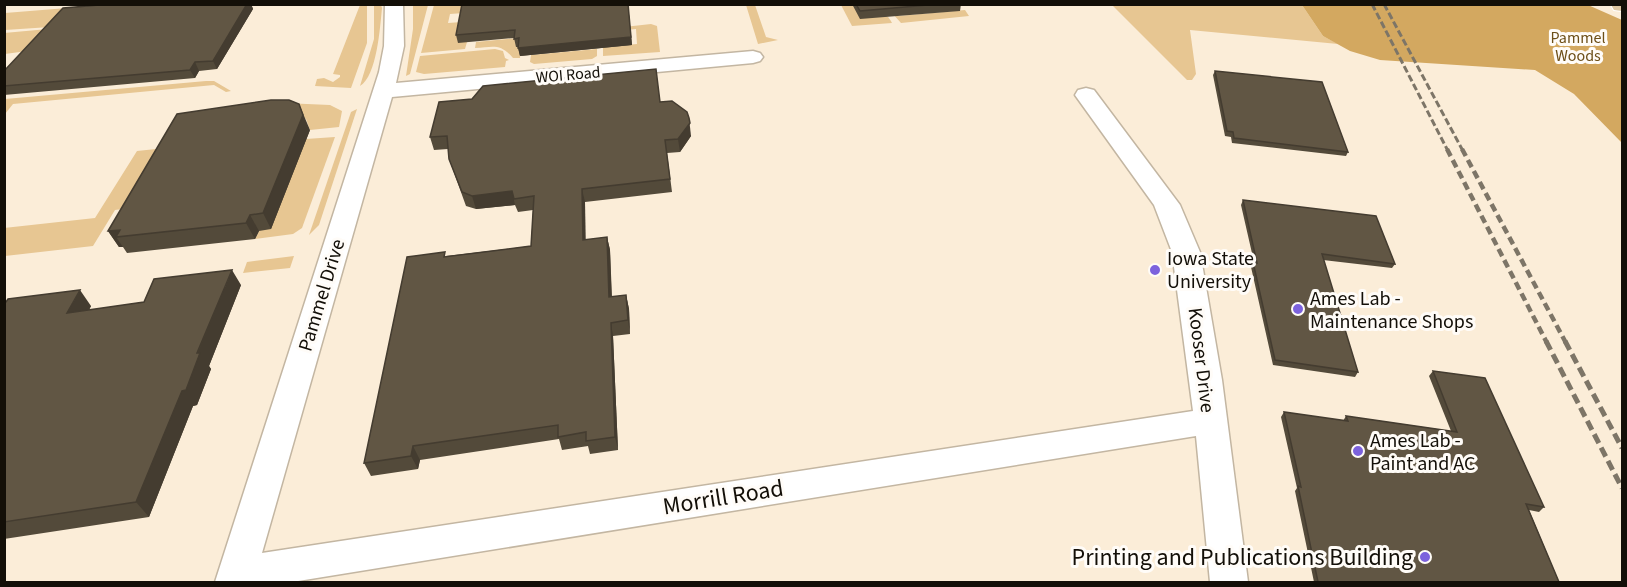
<svg xmlns="http://www.w3.org/2000/svg" width="1627" height="587" viewBox="0 0 1627 587" font-family="'Source Sans 3',sans-serif">
<style>
.green{fill:#e7c692}
.forest{fill:#d3a860}
.lines{fill:none;stroke-linecap:round;stroke-linejoin:round}
.minor-casing{stroke:#c3b6a2;stroke-width:3}
.major-casing{stroke:#fff;stroke-width:2}
.minor{fill:#fff;fill-rule:evenodd}
.major{fill:#ddc6a0;fill-rule:evenodd}
.rail-far2{stroke:#7d7567;stroke-width:3;stroke-dasharray:7 3;stroke-linecap:butt}
.rail-far1{stroke:#7d7567;stroke-width:4.5;stroke-dasharray:8 4.5;stroke-linecap:butt}
.rail{stroke:#7d7567;stroke-width:5;stroke-dasharray:10 5;stroke-linecap:butt}
.wall{fill:#534a3a}
.shaded-wall{fill:#443c30}
.building{fill:#615644;stroke:#443c30;stroke-width:1.5}
.poi-dot{fill:#7c62dd;stroke:#fffcf8;stroke-width:2}
.labels{text-anchor:middle;stroke-width:6;stroke-linejoin:round;paint-order:stroke}
.far-park-label{font-size:16px;fill:#6d4f18;stroke:#fffcf8}
.far-street-label{font-size:16px;fill:#130f08;stroke:#fffcf8}
.poi-label{font-size:20px;fill:#130f08;stroke:#fffcf8;text-anchor:start}
.street-label{font-size:20px;fill:#130f08;stroke:#fffcf8}
.near-street-label{font-size:24px;fill:#130f08;stroke:#fffcf8}
.near-poi-label{font-size:24px;fill:#130f08;stroke:#fffcf8;text-anchor:end}
</style>
<rect width="100%" height="100%" fill="#fbedd8"/>
<g class="green">
<path d="M360,5H367V43L351,88L315,86L317,79L324,78L333,82L340,77V75L333,74Z"/>
<path d="M374,5H381L382,8C380,27 377,76 360,86L374,39Z"/>
<path d="M413,5H428L410,74L406,76L413,29Z"/>
<path d="M434,5H466L464,13L450,14L448,23L462,22L467,42L465,49L421,53Z"/>
<path d="M746,5H755L766,37L778,40L758,44Z"/>
<path d="M841,5C857,5 884,6 892,23L852,26Z"/>
<path d="M1112,5H1302L1323,36L1338,44L1190,30L1196,74L1192,80H1187Z"/>
<path d="M67,8L50,27L5,30V13Z"/>
<path d="M965,10L969,16L901,23L893,14L899,16Z"/>
<path d="M651,24L657,26L660,52L603,56V47L637,44L636,29L625,30L624,27Z"/>
<path d="M48,29L27,51L5,54L4,33Z"/>
<path d="M517,38L521,46L520,58H513C500,43 494,47 475,48L476,42Z"/>
<path d="M495,49L503,51L505,58L509,60L506,61L505,67L424,74L416,72L420,56Z"/>
<path d="M597,49V56L592,59L534,64L530,62L531,55Z"/>
<path d="M206,81H214L231,91L226,92L214,85L13,104L5,114V99Z"/>
<path d="M284,103L330,105L342,111L339,127L310,130L306,119Z"/>
<path d="M357,109L319,225L309,235L351,112Z"/>
<path d="M335,137L302,228L293,234L255,239L306,139Z"/>
<path d="M175,147L137,207L115,210L93,246L5,256L4,228L95,218L137,151Z"/>
<path d="M294,256L290,268L243,273L247,262Z"/>
</g>
<path class="forest" d="M1302,5H1588L1622,20V143L1574,94L1535,70L1380,60L1350,51L1323,36Z"/>
<g class="lines">
<g class="minor-casing">
<path id="minor" d="M385,4H403L404,46L396,83L753,51L760,53L763,57L760,61L753,63L392,97L262,553L1193,411L1172,252L1154,205L1075,95L1078,90L1086,88L1094,90L1180,205L1200,252L1222,380L1248,582H1210L1196,436L292,582H215L379,72L384,46Z"/>
</g>
<g class="major-casing">
<path id="major" d="M1622,4V11L1614,10L1611,5Z"/>
</g>
<use href="#minor" class="minor"/>
<use href="#major" class="major"/>
<g class="rail-far2">
<path d="M1372,4L1448,151"/>
<path d="M1384,4L1463,151"/>
</g>
<g class="rail-far1">
<path d="M1447,149L1547,343"/>
<path d="M1462,149L1566,343"/>
</g>
<g class="rail">
<path d="M1546,341L1622,488"/>
<path d="M1565,341L1622,448"/>
</g>
</g>
<g class="wall">
<path d="M112,4H251L253,9L217,69L199,71L195,78L4,95V71Z"/>
<path d="M628,4L632,45L520,56L518,47H516L514,38L458,43L456,35Z"/>
<path d="M852,4H961L960,11L860,19Z"/>
<path d="M1215,71L1348,152L1346,156L1232,143L1231,137L1225,136L1213,75Z"/>
<path d="M660,102L691,136L680,152L667,153L672,192L585,202V240L607,237L610,250L612,297L626,295L629,309L630,334L613,336L618,450L590,454L588,446L562,450L559,439L420,460L418,469L371,476L364,463L446,256L531,246L533,210L518,212L515,205L476,209L466,206L449,159L448,149L434,150L430,137Z"/>
<path d="M310,130L271,229L259,231L255,239L127,253L123,247H119L108,231Z"/>
<path d="M1243,200L1395,264L1392,268L1323,260L1358,372L1355,377L1273,365L1251,267L1253,262H1254L1241,205Z"/>
<path d="M241,285L209,366L211,369L197,405L193,406L149,517L4,539V303L91,306L89,310L144,302Z"/>
<path d="M1433,371L1544,507L1539,512L1529,510L1559,582H1314L1295,491L1297,488L1281,417L1284,412L1343,421L1346,416L1451,431L1429,376Z"/>
</g>
<g class="shaded-wall">
<path d="M247,4H251L253,9L217,69L213,61Z"/>
<path d="M628,4L632,45L520,56L518,48Z"/>
<path d="M195,62L199,71L195,78L190,70Z"/>
<path d="M299,104L310,130L271,229L263,213Z"/>
<path d="M689,118L691,136L680,152L678,139Z"/>
<path d="M582,189L585,202L586,253L583,240Z"/>
<path d="M512,191L515,205L476,209L472,196Z"/>
<path d="M250,215L259,231L255,239L246,223Z"/>
<path d="M120,230L116,237L123,247H119L108,231Z"/>
<path d="M607,237L610,250L612,311L609,297Z"/>
<path d="M232,270L241,285L209,366L211,369L197,405L193,406L149,517L136,502Z"/>
<path d="M80,290L91,306L79,328L67,313Z"/>
<path d="M626,295L629,309L630,334L628,320Z"/>
<path d="M611,323L613,336L618,450L615,437Z"/>
<path d="M413,446L420,460L418,469L411,456Z"/>
</g>
<g class="building">
<path d="M112,4H247L213,61L195,62L190,70L4,86V71L63,8Z"/>
<path d="M462,4H628L631,37L518,48L519,38L514,39L515,30L456,35Z"/>
<path d="M856,4H939L860,11Z"/>
<path d="M656,69L660,102L672,101L687,112L689,118L690,123L678,139L665,140L670,179L582,189L583,240L607,237L609,297L626,295L628,320L611,323L615,437L586,441V432L558,437V425L413,446L411,456L364,463L407,257L445,252L444,257L531,246L534,196L514,199L512,191L472,196L462,192L449,159L447,136L430,137L439,102L472,99L483,86Z"/>
<path d="M1215,71L1322,82L1348,152L1234,138L1233,132L1227,131Z"/>
<path d="M271,100H289L299,104L303,115L263,213L250,215L246,223L116,237L120,230L108,231L177,114Z"/>
<path d="M1243,200L1376,216L1395,264L1322,254L1358,372L1275,360L1253,262L1257,263Z"/>
<path d="M232,270L197,353H200L186,390L182,391L136,502L4,522V303L6,302L8,299L80,290L67,313L144,302L154,279Z"/>
<path d="M1433,371L1485,378L1544,507L1526,504L1559,582H1318L1298,486L1301,487L1284,412L1348,421L1346,416L1457,432Z"/>
</g>
<g class="poi-dot">
<circle cx="1155" cy="270" r="6"/>
<circle cx="1298" cy="309" r="6"/>
<circle cx="1358" cy="451" r="6"/>
<circle cx="1425" cy="557" r="6"/>
</g>
<g class="labels">
<g class="far-park-label">
<text x="1578" y="43">Pammel<tspan x="1578" dy="18">Woods</tspan></text>
</g>
<g class="far-street-label">
<text transform="translate(568 74) rotate(-5)" y="6">WOI Road</text>
</g>
<g class="poi-label">
<text x="1167" y="265">Iowa State<tspan x="1167" dy="23">University</tspan></text>
<text x="1310" y="305">Ames Lab -<tspan x="1310" dy="23">Maintenance Shops</tspan></text>
<text x="1370" y="447">Ames Lab -<tspan x="1370" dy="23">Paint and AC</tspan></text>
</g>
<g class="street-label">
<text transform="translate(321 295) rotate(-73)" y="7">Pammel Drive</text>
<text transform="translate(1202 360) rotate(83)" y="7">Kooser Drive</text>
</g>
<g class="near-street-label">
<text transform="translate(723 497) rotate(-9)" y="8">Morrill Road</text>
</g>
<g class="near-poi-label">
<text x="1413" y="565">Printing and Publications Building</text>
</g>
</g>
<rect width="1627" height="587" fill="none" stroke="#130f08" stroke-width="12"/>
</svg>
